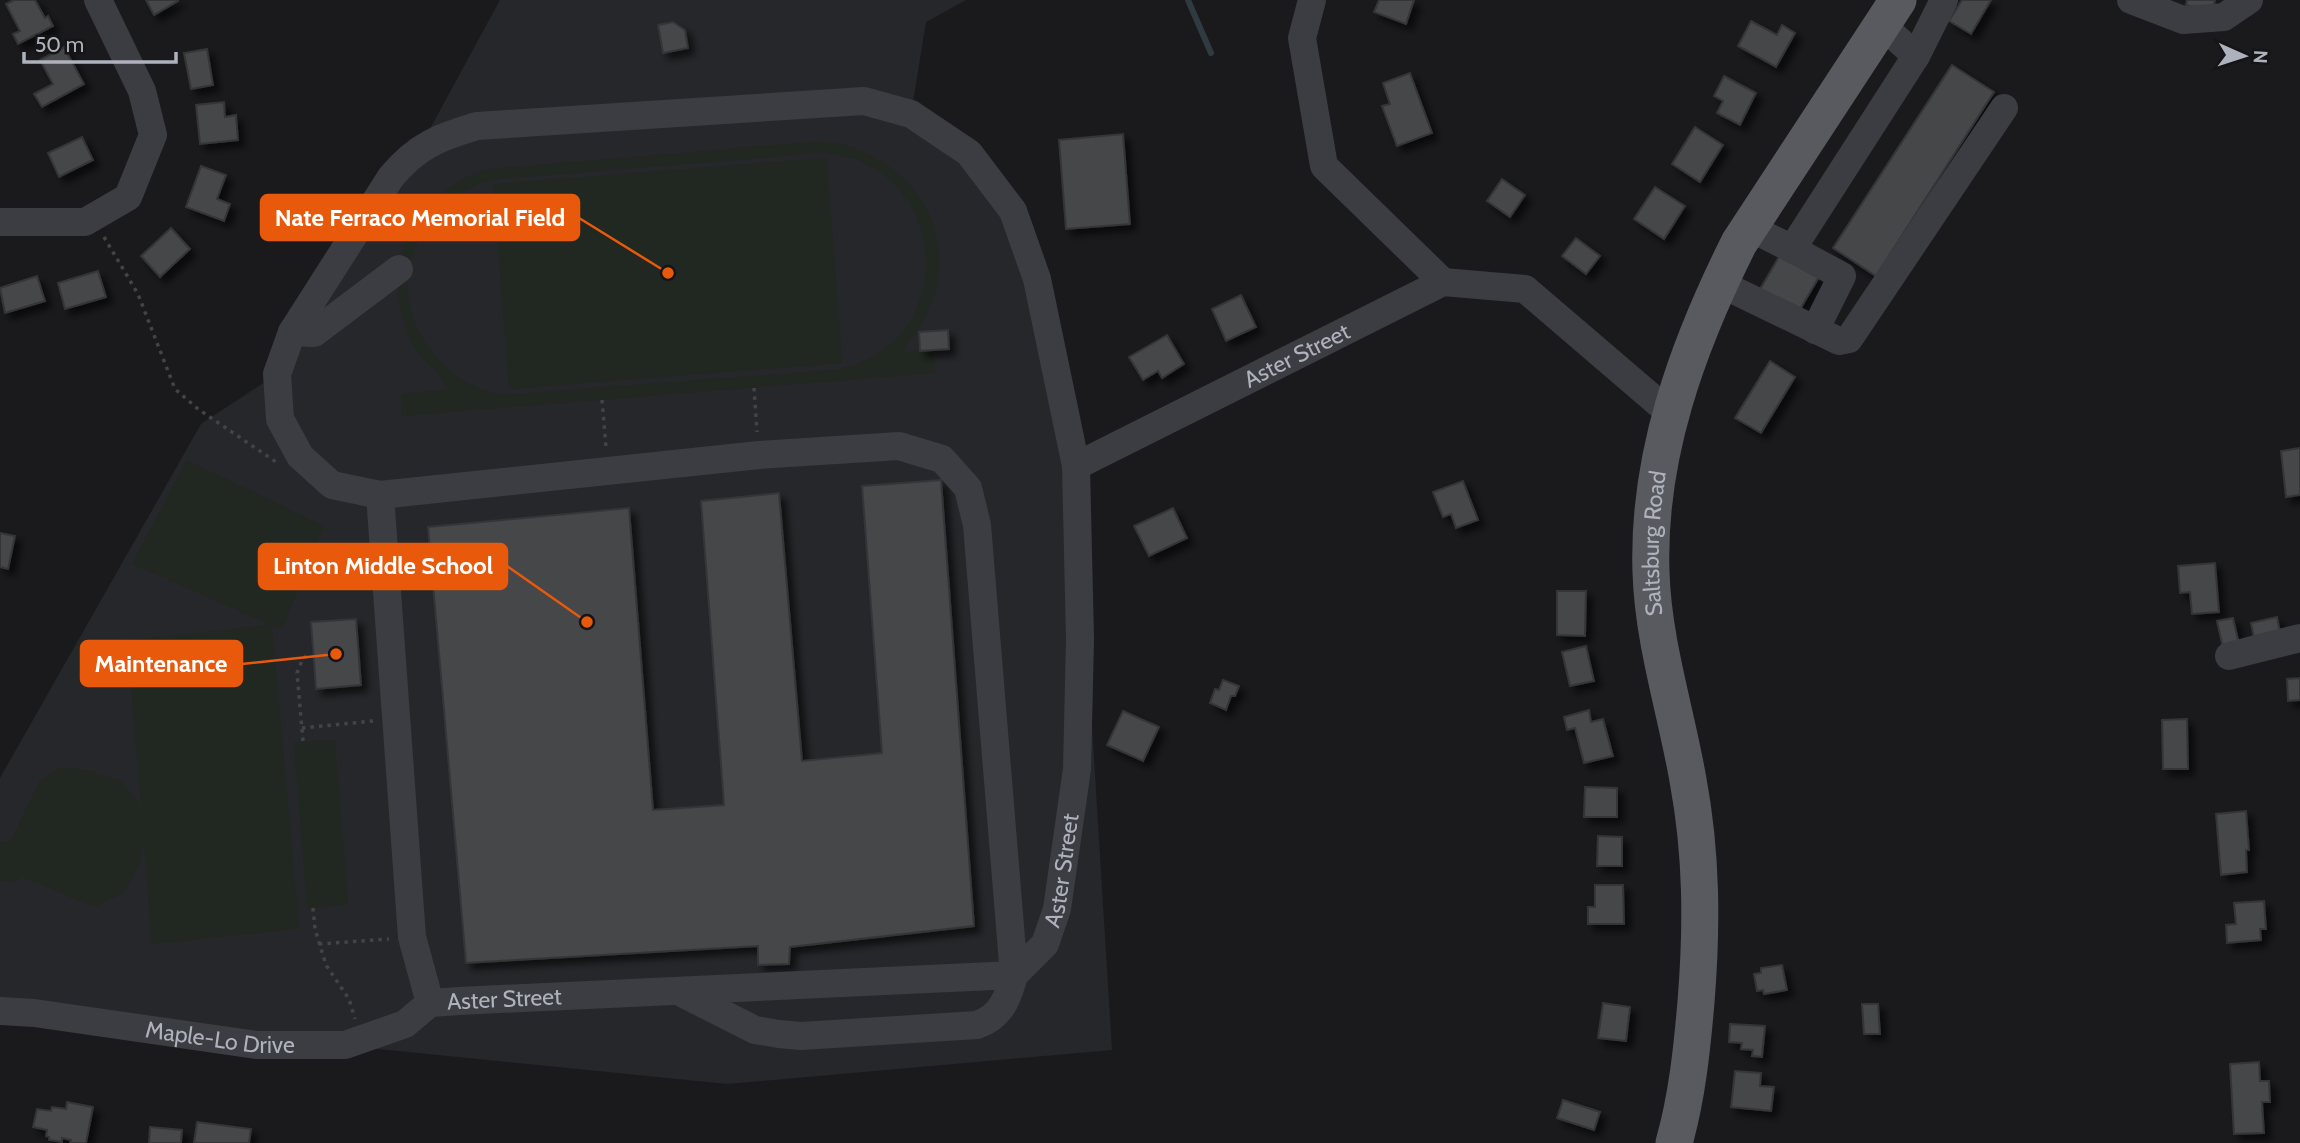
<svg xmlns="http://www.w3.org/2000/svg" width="2300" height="1143" viewBox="0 0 2300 1143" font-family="Cabin,sans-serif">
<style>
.built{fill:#26272a}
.green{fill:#202821;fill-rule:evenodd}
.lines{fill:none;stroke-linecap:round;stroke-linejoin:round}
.stream{stroke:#303a41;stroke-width:6}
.building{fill:#44464a;stroke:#353539;stroke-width:2;filter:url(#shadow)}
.path{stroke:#424448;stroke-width:3.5;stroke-dasharray:3.5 5;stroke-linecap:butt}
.minor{stroke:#3c3d42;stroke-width:28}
.major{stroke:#585a60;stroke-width:37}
.labels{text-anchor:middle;stroke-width:5;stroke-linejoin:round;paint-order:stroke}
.street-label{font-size:23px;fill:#aeb2bc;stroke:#151518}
.leader{fill:none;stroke:#e8590c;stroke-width:2.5}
.callout-dot{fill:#e8590c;stroke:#151518;stroke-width:2.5}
.callout{fill:#e8590c;stroke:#e8590c;stroke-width:2.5}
.callout-label{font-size:24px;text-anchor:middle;font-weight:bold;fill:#fff}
</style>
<defs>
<filter id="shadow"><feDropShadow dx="6" dy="6" stdDeviation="3.5" flood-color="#0009"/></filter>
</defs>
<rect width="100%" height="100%" fill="#1a1a1d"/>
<path class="built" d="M500,0H966L926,22L911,114L1013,211L1076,466L1112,1050L727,1084L0,1011V778L201,424L277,374L419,149Z"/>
<g class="green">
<path d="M820,141C899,148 957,216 934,296C930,307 925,320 918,330C913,338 905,343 905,352L934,351L935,373L401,416V394L446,390C445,374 423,363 415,348C375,275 409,192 489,169ZM822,153C955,162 963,351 831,370L502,395C419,377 374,280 437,214C454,195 475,182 501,179Z"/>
<path d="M827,158L842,363L509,389L493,184Z"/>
<path d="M187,460L324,526L282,629L272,626L299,929L152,944L144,844L141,860L124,893L94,907L23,877L13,883L0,880V842L11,841L40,780L62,767L91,771L120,781L141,805L127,640L271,625L132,564Z"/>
<path d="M335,740L348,904L307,909L294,742Z"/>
</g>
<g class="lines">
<path class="stream" d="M1188,0L1211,53"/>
</g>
<g class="building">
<path d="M14,0H35L45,18L48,16L53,26L18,44L13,34L20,31L6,4Z"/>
<path d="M146,0H177L178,1L154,15Z"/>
<path d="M1379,0H1414L1406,24L1374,12Z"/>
<path d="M1962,0H1991L1971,34L1949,21Z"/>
<path d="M2187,0H2215L2212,11L2186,5Z"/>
<path d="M1751,21L1777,35L1782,25L1795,33L1776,67L1738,46Z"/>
<path d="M673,22L685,30L688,48L663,53L658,25Z"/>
<path d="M64,47L84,84L42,107L34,94L53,84L40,60Z"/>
<path d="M207,49L213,85L191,89L184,53Z"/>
<path d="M1952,65L1994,92L1876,276L1833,248Z"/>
<path d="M1410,73L1432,133L1397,146L1382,106L1390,104L1383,83Z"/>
<path d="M1724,76L1756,93L1740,125L1717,113L1723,101L1714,96Z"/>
<path d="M224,102L225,117L236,115L238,140L200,144L196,105Z"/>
<path d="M1695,127L1723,145L1700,182L1672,164Z"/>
<path d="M1123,134L1130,224L1066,229L1059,140Z"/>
<path d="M82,137L93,160L59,177L48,153Z"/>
<path d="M201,166L226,175L217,199L230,204L224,221L186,207Z"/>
<path d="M1502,179L1525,195L1510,217L1487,201Z"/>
<path d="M1655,187L1685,206L1664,239L1634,219Z"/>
<path d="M171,228L190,249L160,277L141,256Z"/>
<path d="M1576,238L1600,256L1586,274L1562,256Z"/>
<path d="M1780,255L1819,277L1798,313L1759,291Z"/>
<path d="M98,271L106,297L65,309L58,283Z"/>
<path d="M37,276L45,301L5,313L0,288Z"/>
<path d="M1241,295L1256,327L1226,341L1212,309Z"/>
<path d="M948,330L949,349L920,351L919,332Z"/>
<path d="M1167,335L1184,364L1162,378L1158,371L1143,380L1129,357Z"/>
<path d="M1770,361L1795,377L1761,433L1735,418Z"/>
<path d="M2300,448V495L2286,497L2281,451Z"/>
<path d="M941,480L974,926L790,947L789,964L758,965V946L466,963L428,527L629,508L653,810L724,805L701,501L779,493L802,761L882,753L862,486Z"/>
<path d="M1463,481L1478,520L1456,528L1451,514L1443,517L1433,492Z"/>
<path d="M1173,508L1187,538L1149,556L1134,526Z"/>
<path d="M0,533L15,536L8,569L0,567Z"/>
<path d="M2215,563L2219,612L2192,614L2190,592L2180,593L2178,566Z"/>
<path d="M1557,591H1586L1585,636L1557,635Z"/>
<path d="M2277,617L2282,642L2256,647L2251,623Z"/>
<path d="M2233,618L2239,644L2223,648L2217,621Z"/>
<path d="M356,619L361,685L316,689L311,622Z"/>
<path d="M1586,646L1594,681L1570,686L1562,652Z"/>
<path d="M2300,678V700L2288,701L2287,679Z"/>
<path d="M1223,680L1239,686L1235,696H1231L1226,710L1210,703L1215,689L1219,690Z"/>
<path d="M1589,710L1591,722L1603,719L1613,756L1584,763L1575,728L1567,730L1564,717Z"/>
<path d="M1123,711L1159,727L1143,761L1107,745Z"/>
<path d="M2187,719L2188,769H2163L2162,720Z"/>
<path d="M1585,787L1617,788V817H1584Z"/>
<path d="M2246,811L2249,850H2246L2247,872L2221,875L2216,814Z"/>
<path d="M1598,836L1622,837V866H1597Z"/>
<path d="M1595,885H1623L1624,924H1588V907H1595Z"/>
<path d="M2264,901L2266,929H2260L2261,940L2227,943L2226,925L2236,924L2234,903Z"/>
<path d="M1782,965L1787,990L1764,994L1763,990L1757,991L1754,974L1761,973V968Z"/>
<path d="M1603,1003L1630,1007L1626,1041L1598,1038Z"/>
<path d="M1862,1004H1878L1880,1034H1864Z"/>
<path d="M1730,1024L1765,1026L1762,1057L1752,1056L1753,1050L1741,1049L1742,1043L1729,1042Z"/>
<path d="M2259,1062L2260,1081H2269L2270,1102H2262L2264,1133L2234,1134L2230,1064Z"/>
<path d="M1735,1071L1761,1073L1760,1086L1774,1087L1771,1111L1731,1107Z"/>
<path d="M1563,1100L1600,1112L1594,1130L1557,1118Z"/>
<path d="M67,1102L93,1107L86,1143H70L71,1140L62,1138V1142L49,1140V1137L46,1136L47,1130L33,1127L37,1109L51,1111L52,1107L66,1109Z"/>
<path d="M197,1122L251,1129L249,1143H194Z"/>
<path d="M150,1127L182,1130L181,1143H149Z"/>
</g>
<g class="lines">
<g class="path">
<path d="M104,237L138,294L175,389L198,409L276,462"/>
<path d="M754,388L757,432"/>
<path d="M602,400L606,447"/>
<path d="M302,728L373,721"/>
<path d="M303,741L297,673L303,658L311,654"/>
<path d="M313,908L315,929L326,965L349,999L355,1019"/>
<path d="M319,944L389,939"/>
</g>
<g class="minor">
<path d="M1312,0L1302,38L1324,166L1443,282"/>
<path d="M2131,0L2183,20L2224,17L2249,0"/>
<path d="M1916,56L1944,0"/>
<path d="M0,222H85L128,197L153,135L142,91L98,0"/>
<path d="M1749,227L1792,249L1916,56L1882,25"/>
<path d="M1792,249L1842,276L1815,330"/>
<path d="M1719,283L1839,341L1849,339L2004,108"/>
<path d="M292,332L314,333L399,269"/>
<path id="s1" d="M1076,466L1443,282L1525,289L1671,414"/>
<path id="s2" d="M380,495L412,937L430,1003L459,1001L1014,975L1045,944L1057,909L1077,769L1080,639L1076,466L1037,279L1013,211L969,153L911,114L864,101L477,126C439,137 417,146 391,177L292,332L277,374L280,419L300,456L332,485L380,495L759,455L899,446L942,459L968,488L977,525L1014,975C1008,998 1001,1017 977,1025L801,1036L779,1034L755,1030L678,991"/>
<path d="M2229,656L2300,638"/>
<path id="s3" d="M0,1011L34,1013L256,1045H345L405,1024L430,1003"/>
</g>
<path class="major" id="s4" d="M1674,1143C1687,1097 1692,1049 1696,1002C1702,927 1702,855 1688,780C1676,711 1653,642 1651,572C1647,456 1688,345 1739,243L1898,0"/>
</g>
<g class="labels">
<g class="street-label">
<text dy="8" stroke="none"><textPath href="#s1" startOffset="247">Aster Street</textPath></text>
<text dy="8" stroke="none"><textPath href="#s4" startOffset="606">Saltsburg Road</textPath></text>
<text dy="8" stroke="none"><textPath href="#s2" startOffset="1216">Aster Street</textPath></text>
<text dy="8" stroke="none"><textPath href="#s2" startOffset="586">Aster Street</textPath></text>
<text dy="8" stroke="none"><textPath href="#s3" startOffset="222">Maple-Lo Drive</textPath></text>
</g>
</g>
<path class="leader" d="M668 273L579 218M587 622L507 566M336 654L242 664"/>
<g class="callout-dot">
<circle cx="668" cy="273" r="7"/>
<circle cx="587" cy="622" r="7"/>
<circle cx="336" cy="654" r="7"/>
</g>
<g class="callout">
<rect x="261" y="195" width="318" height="45" rx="7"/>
<rect x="259" y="544" width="248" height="45" rx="7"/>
<rect x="81" y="641" width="161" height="45" rx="7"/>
</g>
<g class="callout-label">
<text x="420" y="226">Nate Ferraco Memorial Field</text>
<text x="383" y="574">Linton Middle School</text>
<text x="161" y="672">Maintenance</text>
</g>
<g transform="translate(2244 56) rotate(93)" stroke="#151518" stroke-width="5" paint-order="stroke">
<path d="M0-5L12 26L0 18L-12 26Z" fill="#aeb2bc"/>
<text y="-10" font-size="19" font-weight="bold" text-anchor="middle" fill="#aeb2bc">N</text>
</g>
<path d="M24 52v10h152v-10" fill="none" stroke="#aeb2bc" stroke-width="3.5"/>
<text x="35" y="52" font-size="21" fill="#aeb2bc" stroke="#151518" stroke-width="5" paint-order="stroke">50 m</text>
</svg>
